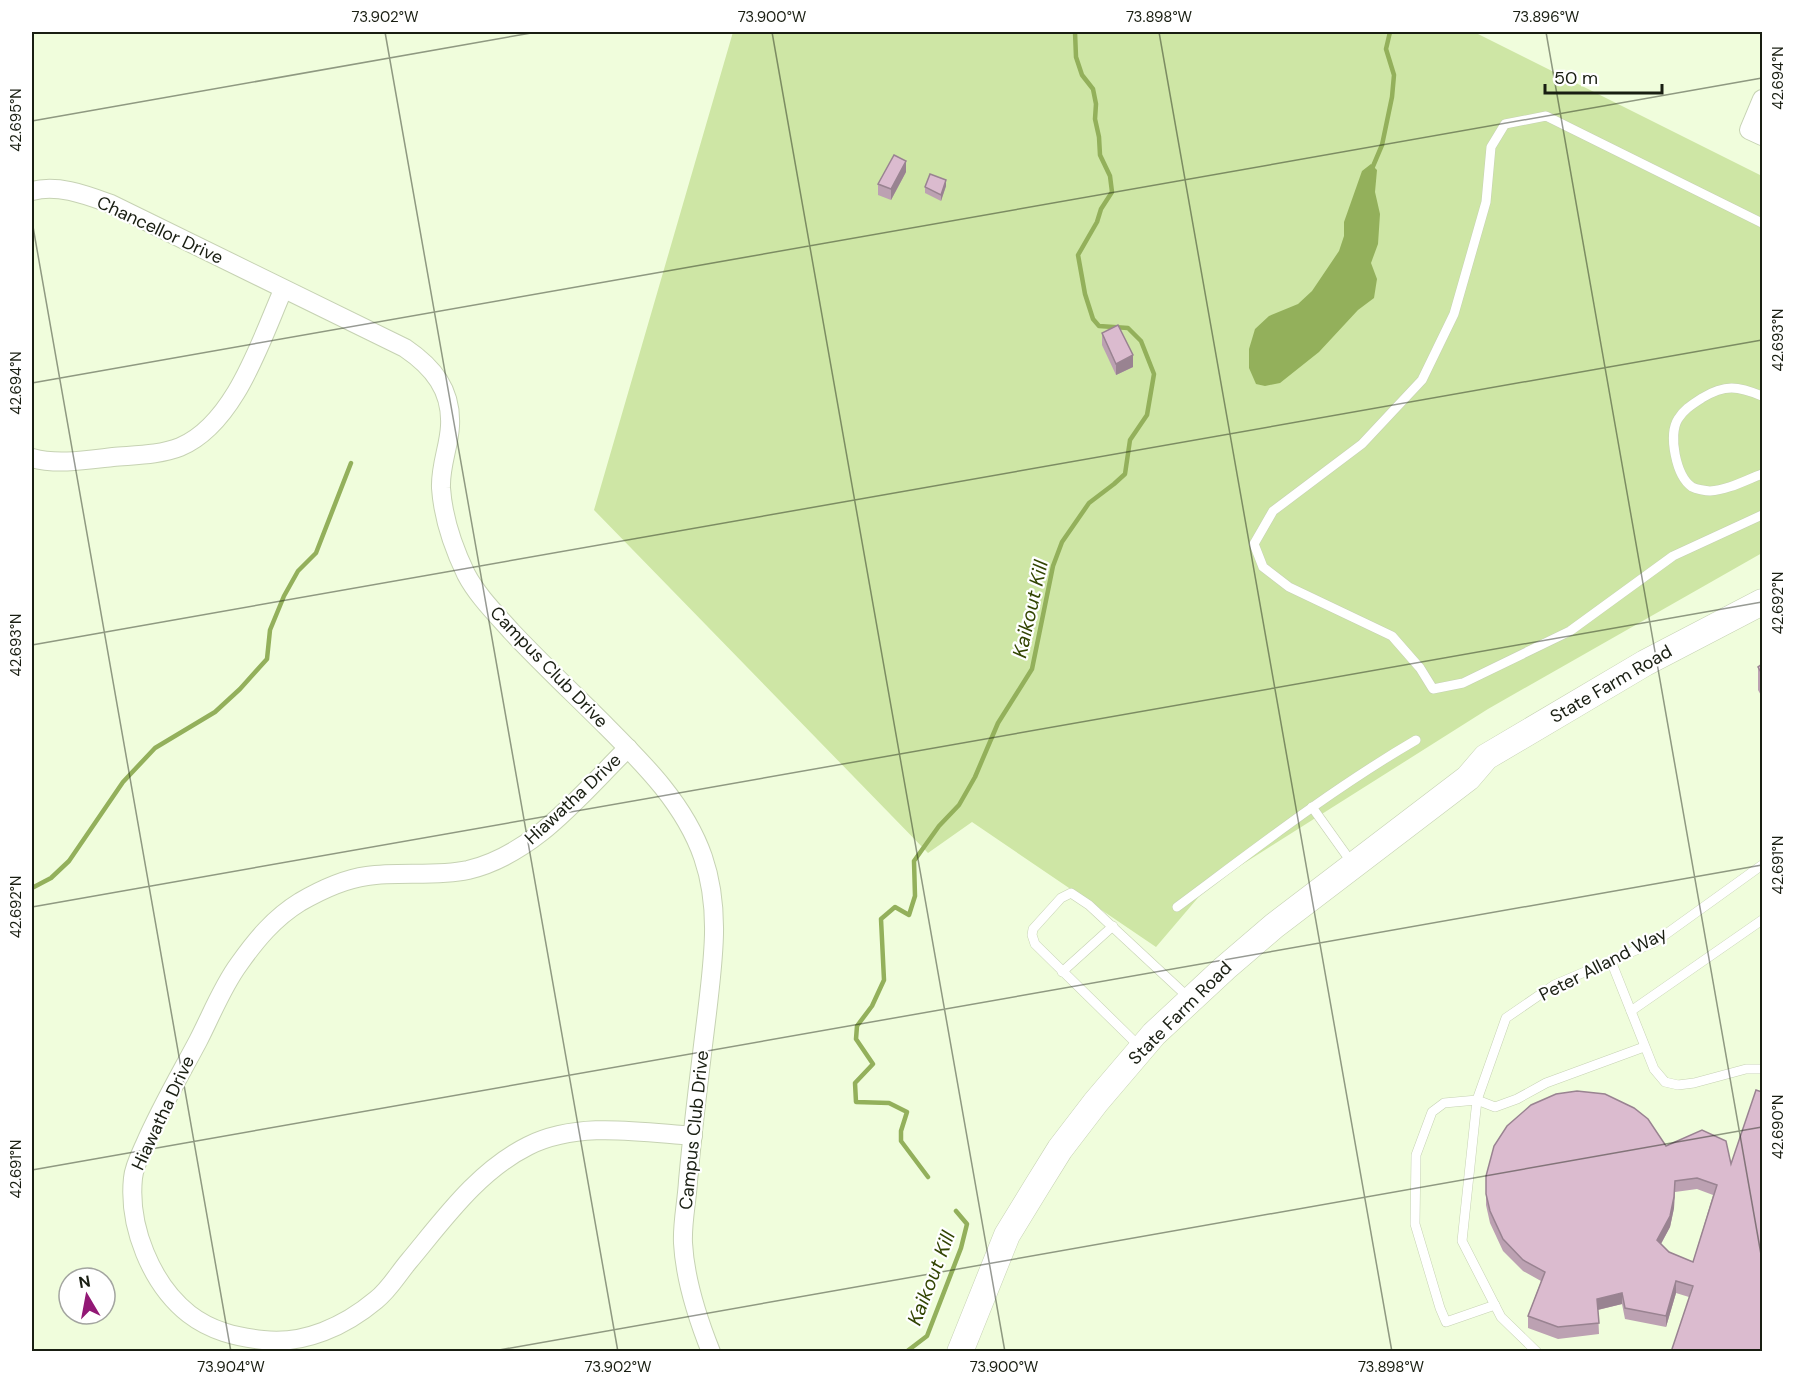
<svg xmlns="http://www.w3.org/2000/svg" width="1794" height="1383" viewBox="0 0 1794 1383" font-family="'DM Sans',sans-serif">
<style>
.green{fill:#cee6a5}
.water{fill:#93b05b}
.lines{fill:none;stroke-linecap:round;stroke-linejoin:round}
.stream{stroke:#93b05b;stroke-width:4.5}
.service-casing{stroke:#c6d2b3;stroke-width:10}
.minor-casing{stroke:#c6d2b3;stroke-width:20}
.secondary-casing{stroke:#c6d2b3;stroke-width:27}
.service{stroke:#fff;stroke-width:9}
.minor{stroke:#fff;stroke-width:18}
.secondary{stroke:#fff;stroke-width:26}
.wall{fill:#bca1b2;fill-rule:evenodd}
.shaded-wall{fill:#998391}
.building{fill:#dbbbcf;stroke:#998391;stroke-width:1.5;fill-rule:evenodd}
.ticks{fill:none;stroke:#191e12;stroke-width:1.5;stroke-opacity:0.45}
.labels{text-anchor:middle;stroke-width:4.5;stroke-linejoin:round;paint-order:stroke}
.street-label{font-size:18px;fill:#191e12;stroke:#fff}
.water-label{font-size:20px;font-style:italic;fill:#334503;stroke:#fff}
.neatline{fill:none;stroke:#191e12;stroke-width:2}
.ticks-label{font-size:15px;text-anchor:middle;fill:#191e12}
</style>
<rect width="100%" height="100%" fill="#f0fddc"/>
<path class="green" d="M733,32H1474L1762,176V553L1488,709L1208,886L1156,947L972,822L928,853L594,510Z"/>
<path class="water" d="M1371,164L1377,170L1375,192L1380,214L1378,244L1371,263L1377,279L1374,298L1358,310L1319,352L1280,383L1265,386L1256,384L1249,368V349L1255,329L1269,316L1298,304L1312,291L1339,251L1344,236V222L1362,171Z"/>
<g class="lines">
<g class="stream">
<path d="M1371,171L1382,145L1392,97L1394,75L1386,49L1390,32"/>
<path d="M32,888L51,878L69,861L123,782L155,748L215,712L240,689L267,659L270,630L284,596L298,571L316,553L351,463"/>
<path d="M928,1177L901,1141V1131L907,1112L889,1103L856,1102L855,1083L873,1064L856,1039L857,1026L872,1006L884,980L881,919L895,907L909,915L915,896L914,861L939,826L959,805L975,777L998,723L1032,669L1053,566L1062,542L1089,503L1114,484L1125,474L1130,440L1147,415L1154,374L1141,341L1128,328L1099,326L1093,319L1085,294L1078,255L1097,222L1101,209L1112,192L1110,176L1100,155L1099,137L1095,119L1096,104L1093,89L1082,75L1076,57L1075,32"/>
<path d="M906,1352L927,1336L961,1248L967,1224L956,1211"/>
</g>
<g class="service-casing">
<g id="service">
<path d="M1762,223L1546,116L1505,124L1491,147L1486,202L1454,314L1422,380L1362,444L1273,511L1254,544L1263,567L1289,587L1392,636L1420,668L1433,689L1463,683L1570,631L1673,556L1762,515"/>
<path d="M1762,396C1738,386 1725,384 1702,398C1693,404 1684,409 1678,419C1668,435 1676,476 1692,487C1696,489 1706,491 1710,491C1728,490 1746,480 1762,474"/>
<path d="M1312,807L1352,863"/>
<path d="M1177,907C1255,849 1332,789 1416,740"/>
<path d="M1611,961L1654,1069L1665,1082L1678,1085L1694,1083L1746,1069H1762"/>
<path d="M1062,972L1113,926"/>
<path d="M1631,1011L1762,920"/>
<path d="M1141,1048L1035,944L1032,935L1033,929L1061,898L1071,893L1089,905L1189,998"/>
<path d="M1495,1305L1446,1322L1440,1308L1415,1224L1416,1155L1432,1112L1444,1103L1477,1100L1495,1107L1517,1099L1546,1083L1644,1047"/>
<path d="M1537,1352L1501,1317L1462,1241L1477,1100L1506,1018L1554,985L1655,942L1762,865"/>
</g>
</g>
<g class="minor-casing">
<g id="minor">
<path d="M1762,99L1749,130L1762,136"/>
<path d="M32,191C58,184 86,195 111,204L405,348C433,367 452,390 450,426C449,447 440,466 441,488C443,517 453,547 466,574C477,595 495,613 511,631C542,664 575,695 607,727C645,765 685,805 703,857C721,909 713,960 707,1013C700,1069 693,1125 688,1181C687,1201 682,1223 683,1243C685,1280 697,1317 711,1352"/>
<path d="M32,458C57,465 87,460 113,457C135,455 160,455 180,447C235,424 261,340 283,290"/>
<path d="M628,748C581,794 535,854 468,870C435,877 400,871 367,876C345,879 319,891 300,902C274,918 256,940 239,964C222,987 211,1016 198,1041C180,1075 160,1109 145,1144C140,1155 134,1167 133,1178C128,1226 151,1284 189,1314C211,1331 236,1337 263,1340C304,1345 345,1326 376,1300C389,1290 398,1274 409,1261C444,1219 478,1171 528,1146C578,1121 639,1132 693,1136"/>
</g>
</g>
<g class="secondary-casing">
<path id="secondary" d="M960,1352L1007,1235L1037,1186L1060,1149L1096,1102L1154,1034L1225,968L1274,926L1468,778L1486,757L1645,663L1762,602"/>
</g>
<use href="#service" class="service"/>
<use href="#minor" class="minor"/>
<use href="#secondary" class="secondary"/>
</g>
<g class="wall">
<path d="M906,172L891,200L878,195V184Z"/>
<path d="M946,186L941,201L925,193V187Z"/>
<path d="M1102,333L1133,367L1116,375L1102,345Z"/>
<path d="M1762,664V697L1758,690V667Z"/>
<path d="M1666,1146L1731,1164L1689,1297L1676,1293L1666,1327L1625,1319L1622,1304L1598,1310L1599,1334L1558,1339L1528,1328V1316L1541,1281L1523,1271L1503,1251L1490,1223L1486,1205V1176ZM1697,1189L1713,1195L1693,1262L1669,1252L1661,1244L1670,1227L1674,1208L1675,1192Z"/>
</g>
<g class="shaded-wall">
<path d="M906,161V172L891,200V189Z"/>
<path d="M946,180V186L941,201V195Z"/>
<path d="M1133,355V367L1116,375V364Z"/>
<path d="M1675,1181L1674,1208L1670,1227L1657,1251V1240Z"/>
<path d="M1676,1281V1293L1666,1327V1316Z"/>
<path d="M1622,1293V1304L1597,1310V1299Z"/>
</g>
<g class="building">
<path d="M894,155L906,161L891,189L878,184Z"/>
<path d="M930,174L946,180L941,195L925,187Z"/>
<path d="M1118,325L1133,355L1116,364L1102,333Z"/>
<path d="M1762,664V674L1758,667Z"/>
<path d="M1756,1090L1762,1092V1352H1671L1693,1286L1676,1281L1666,1316L1625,1308L1622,1293L1597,1299L1599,1323L1558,1327L1528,1316L1545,1272L1523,1260L1503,1239L1490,1211L1486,1194V1176L1494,1146L1507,1126L1531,1105L1556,1094L1577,1091L1605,1094L1634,1108L1648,1119L1666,1146L1702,1130L1726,1141L1731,1164ZM1697,1178L1717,1185L1693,1262L1669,1252L1657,1240L1670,1216L1674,1197L1675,1181Z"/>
</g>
<path class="ticks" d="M385,32L618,1352M772,32L1005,1352M1159,32L1392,1352M1546,32L1762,1260M32,121L537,32M32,221L231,1352M32,383L1762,78M32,645L1762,340M32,907L1762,602M32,1170L1762,865M488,1352L1762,1127"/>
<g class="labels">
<g class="street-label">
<text transform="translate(160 230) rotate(25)" y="6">Chancellor Drive</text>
<text transform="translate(549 667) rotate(46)" y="6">Campus Club Drive</text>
<text transform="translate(1611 684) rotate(-30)" y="6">State Farm Road</text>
<text transform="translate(573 799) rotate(-43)" y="6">Hiawatha Drive</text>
<text transform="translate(1603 964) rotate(-27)" y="6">Peter Alland Way</text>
<text transform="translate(1180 1013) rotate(-45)" y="6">State Farm Road</text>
<text transform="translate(163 1113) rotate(-65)" y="6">Hiawatha Drive</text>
<text transform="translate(694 1130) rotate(-84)" y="6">Campus Club Drive</text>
</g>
<g class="water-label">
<text transform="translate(1030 609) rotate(-77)" y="7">Kaikout Kill</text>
<text transform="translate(931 1278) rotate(-69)" y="7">Kaikout Kill</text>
</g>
</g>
<rect width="1794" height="1383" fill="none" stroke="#ffffff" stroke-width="66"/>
<g transform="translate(87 1296) rotate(350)"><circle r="28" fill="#ffffff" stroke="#a3a5a0" stroke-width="1.5"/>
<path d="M0-4.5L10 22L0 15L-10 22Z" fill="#921875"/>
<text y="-9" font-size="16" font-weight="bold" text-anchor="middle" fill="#191e12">N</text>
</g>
<path d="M1545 84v9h117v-9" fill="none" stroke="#191e12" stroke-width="3"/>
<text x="1554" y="84" font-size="18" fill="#191e12" stroke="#ffffff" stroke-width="4.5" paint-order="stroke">50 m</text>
<rect x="33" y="33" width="1728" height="1317" class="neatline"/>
<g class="ticks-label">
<text x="385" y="22">73.902°W</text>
<text x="772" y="22">73.900°W</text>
<text x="1159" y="22">73.898°W</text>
<text x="1546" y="22">73.896°W</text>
<text transform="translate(1778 78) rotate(-90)" y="5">42.694°N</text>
<text transform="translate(16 120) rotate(-90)" y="5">42.695°N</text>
<text transform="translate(1778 340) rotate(-90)" y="5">42.693°N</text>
<text transform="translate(16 383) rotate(-90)" y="5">42.694°N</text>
<text transform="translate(1778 603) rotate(-90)" y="5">42.692°N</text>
<text transform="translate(16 645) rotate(-90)" y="5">42.693°N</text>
<text transform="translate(1778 865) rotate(-90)" y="5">42.691°N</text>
<text transform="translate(16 907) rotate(-90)" y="5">42.692°N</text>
<text transform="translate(1778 1127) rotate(-90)" y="5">42.690°N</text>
<text transform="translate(16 1169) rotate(-90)" y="5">42.691°N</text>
<text x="231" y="1372">73.904°W</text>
<text x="618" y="1372">73.902°W</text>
<text x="1004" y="1372">73.900°W</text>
<text x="1391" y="1372">73.898°W</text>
</g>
</svg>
